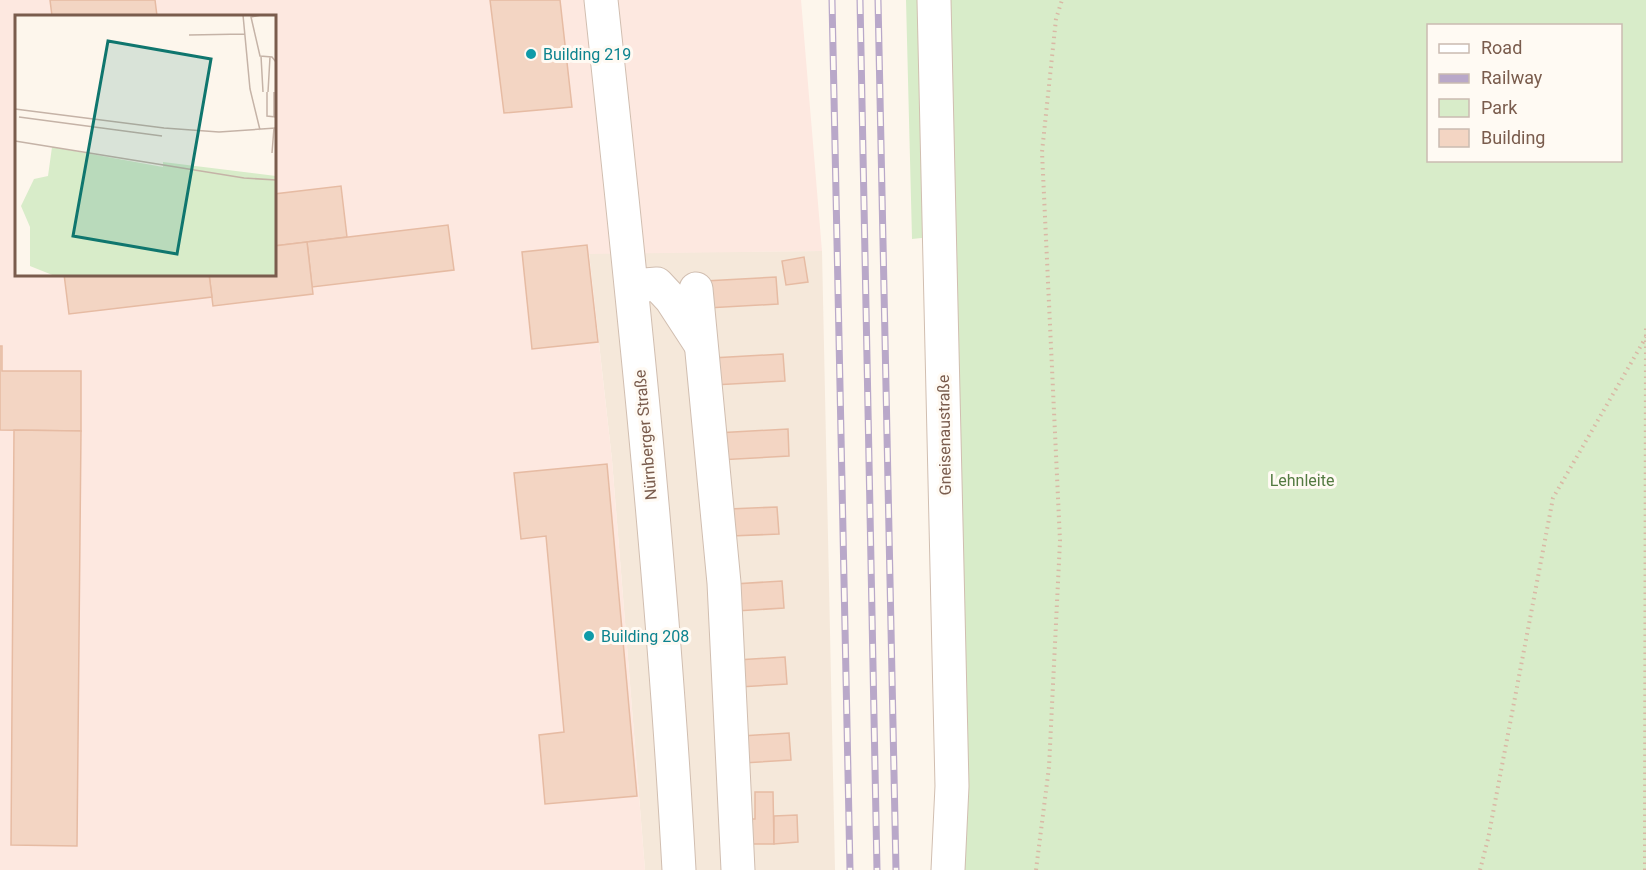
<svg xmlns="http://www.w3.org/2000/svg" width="1646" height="870" viewBox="0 0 1646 870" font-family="Roboto,sans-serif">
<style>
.residential{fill:#f5e8da}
.commercial{fill:#fde8e0;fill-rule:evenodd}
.green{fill:#d8ecc9;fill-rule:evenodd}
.building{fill:#f3d5c3;stroke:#e6bba3;stroke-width:1.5}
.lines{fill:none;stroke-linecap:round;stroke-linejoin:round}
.minor-casing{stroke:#d1beb0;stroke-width:35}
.path{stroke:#d9b8a5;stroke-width:4;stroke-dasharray:1.5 4.5;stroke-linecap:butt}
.minor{stroke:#fff;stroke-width:33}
.rail-casing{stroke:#b9a8c9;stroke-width:7}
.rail{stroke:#fffaf3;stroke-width:4.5;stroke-dasharray:14;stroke-linecap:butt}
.culture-dot{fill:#0f9aa8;stroke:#fffaf3;stroke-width:2}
.labels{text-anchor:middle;stroke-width:6;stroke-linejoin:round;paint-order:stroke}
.culture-label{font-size:16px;fill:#0d838f;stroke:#fffaf3;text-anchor:start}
.street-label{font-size:16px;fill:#7a5c4d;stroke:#fffaf3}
.park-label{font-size:16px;fill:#537a41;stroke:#fffaf3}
.inset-road{fill:none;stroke:#c5b3a7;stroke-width:1.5}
.view{fill:#0f766e;fill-opacity:0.15;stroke:#0f766e;stroke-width:3}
.inset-edge{fill:none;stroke:#7a5c4d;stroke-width:3}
</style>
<rect width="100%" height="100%" fill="#fdf6ec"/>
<path class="residential" d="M822,251L835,870H645L612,460L589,253Z"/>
<path class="commercial" d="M0,0H801L822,251L589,254L612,460L645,870H0ZM16,16H274V274H16Z"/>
<path class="green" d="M906,0H1646V870H956L950,235L912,239ZM1428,26H1620V160H1428Z"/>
<g class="building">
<path d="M50,0H155L157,16H52Z"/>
<path d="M490,0H560L572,107L504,113Z"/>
<path d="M341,186L347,237L274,246V194Z"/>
<path d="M448,225L454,270L312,287L307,242Z"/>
<path d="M307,242L313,294L213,306L209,274H274V246Z"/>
<path d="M587,245L598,342L532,349L522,252Z"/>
<path d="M804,257L808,282L786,285L782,261Z"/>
<path d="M64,274H209L212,297L69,314Z"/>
<path d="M776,277L778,304L707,308L705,281Z"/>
<path d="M0,346H2V371H81V431L0,430Z"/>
<path d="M783,354L785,381L713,385L712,358Z"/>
<path d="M788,429L789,456L718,460L716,433Z"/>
<path d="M14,430L81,431L77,846L11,845Z"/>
<path d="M607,464L637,796L545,804L539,735L564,732L546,536L521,539L514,473Z"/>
<path d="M777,507L779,534L731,536L729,509Z"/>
<path d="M782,581L784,608L736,611L734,584Z"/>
<path d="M785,657L787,684L739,687L737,660Z"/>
<path d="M789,733L791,760L743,763L742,736Z"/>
<path d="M755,792H773L774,844H750V819H755Z"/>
<path d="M797,815L798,842L774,844V816Z"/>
</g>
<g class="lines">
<g class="minor-casing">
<g id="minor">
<path d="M601,0C632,289 663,579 679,870"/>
<path d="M934,0L952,786L948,870"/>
<path d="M632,286L657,284L671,299L699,342"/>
<path d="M696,289L724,583L738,870"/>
</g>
</g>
<g class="path">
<path d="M1036,870L1049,767L1060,541L1042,152L1056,19L1062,0"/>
<path d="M1480,870L1488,839L1553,498L1646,337"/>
<path d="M1645,870L1646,327"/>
</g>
<use href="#minor" class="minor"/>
<g class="rail-casing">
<g id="rail">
<path d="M832,0L850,870"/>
<path d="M860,0L877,870"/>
<path d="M878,0L896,870"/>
</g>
</g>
<use href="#rail" class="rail"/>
</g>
<g class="culture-dot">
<circle cx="531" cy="54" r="6"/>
<circle cx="589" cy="636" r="6"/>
</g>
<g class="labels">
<g class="culture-label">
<text x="543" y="60">Building 219</text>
<text x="601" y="642">Building 208</text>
</g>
<g class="street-label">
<text transform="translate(645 435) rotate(-95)" y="6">Nürnberger Straße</text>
<text transform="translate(944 435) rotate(-91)" y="6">Gneisenaustraße</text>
</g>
<g class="park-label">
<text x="1302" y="486">Lehnleite</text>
</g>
</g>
<g transform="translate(15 15)">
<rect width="261" height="261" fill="#fdf6ec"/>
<path d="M37,132L148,152V147L261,161V261H40L15,251V212L6,191L19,164L33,161Z" fill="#d8ecc9"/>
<path class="inset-road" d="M228,0L235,74L245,115M246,0L236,2L245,41L257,42L261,47M174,20L230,19M246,41L248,77M252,77V101L261,102M253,77L255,42M259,77V102M0,94L149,113L204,117L261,113M4,102L147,121M0,126L229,163L261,165M257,138L259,113"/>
<path class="view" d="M93,26L196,44L162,239L58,221Z"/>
<rect width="261" height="261" class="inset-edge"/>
</g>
<rect x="1427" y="24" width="195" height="138" fill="#fffaf3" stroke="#cabbb1" stroke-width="1.5"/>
<rect x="1439" y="44" width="30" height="9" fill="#ffffff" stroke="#cabbb1" stroke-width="1.5"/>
<text x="1481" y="54" font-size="18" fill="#7a5c4d">Road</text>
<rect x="1439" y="74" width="30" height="9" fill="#b9a8c9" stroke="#cabbb1" stroke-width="1.5"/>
<text x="1481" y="84" font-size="18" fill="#7a5c4d">Railway</text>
<rect x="1439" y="99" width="30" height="18" fill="#d8ecc9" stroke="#cabbb1" stroke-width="1.5"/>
<text x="1481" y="114" font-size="18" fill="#7a5c4d">Park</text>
<rect x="1439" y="129" width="30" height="18" fill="#f3d5c3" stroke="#cabbb1" stroke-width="1.5"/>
<text x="1481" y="144" font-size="18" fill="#7a5c4d">Building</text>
</svg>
